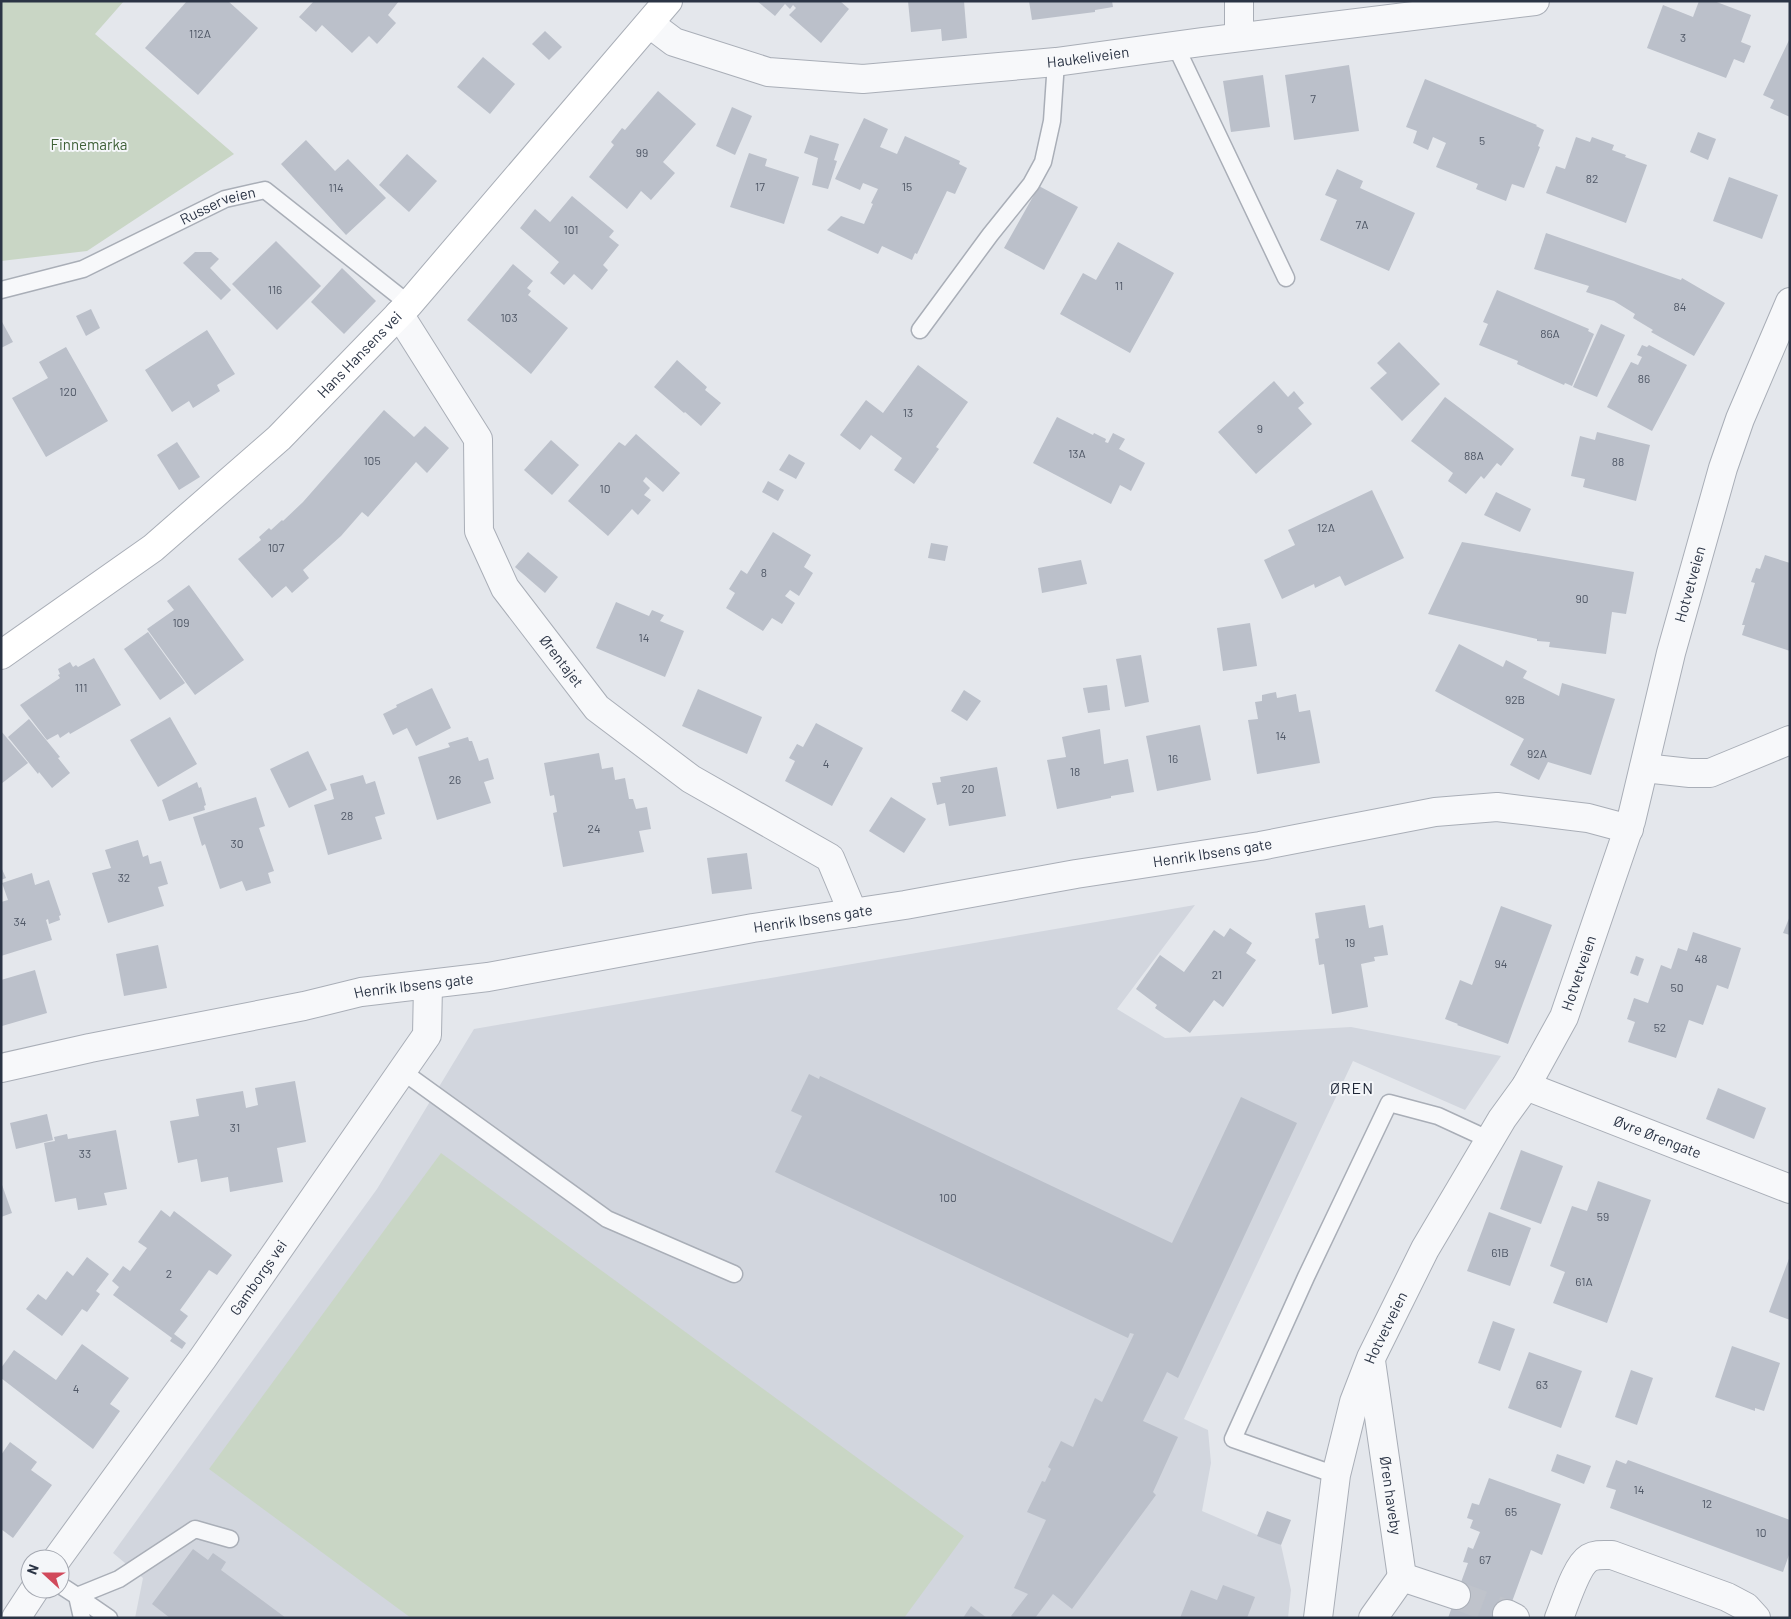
<svg xmlns="http://www.w3.org/2000/svg" width="1791" height="1619" viewBox="0 0 1791 1619" font-family="Barlow,sans-serif">
<style>
.built{fill:#d2d6de}
.green{fill:#c9d6c5}
.building{fill:#bbc0ca}
.lines{fill:none;stroke-linecap:round;stroke-linejoin:round}
.minor-tunnel{stroke:#bfc3cb;stroke-width:28;stroke-dasharray:28 14;stroke-linecap:butt}
.service-casing{stroke:#a9aeb7;stroke-width:19}
.minor-casing{stroke:#a9aeb7;stroke-width:30}
.secondary-casing{stroke:#a9aeb7;stroke-width:30}
.service{stroke:#f7f8fa;stroke-width:16}
.minor{stroke:#f7f8fa;stroke-width:28}
.secondary{stroke:#fff;stroke-width:28}
.labels{text-anchor:middle;stroke-width:4;stroke-linejoin:round;paint-order:stroke}
.number-label{font-size:12px;fill:#4f5766}
.street-label{font-size:15px;fill:#2b3445;stroke:#f4f6f9}
.park-label{font-size:15px;fill:#3f6138;stroke:#f4f6f9}
.neighbourhood-label{font-size:16px;letter-spacing:1px;fill:#1d2536;stroke:#f4f6f9}
</style>
<rect width="100%" height="100%" fill="#e4e7ec"/>
<path class="built" d="M1195,905L1117,1009L1165,1038L1351,1027L1501,1056L1465,1110L1353,1061L1184,1419L1208,1430L1211,1463L1202,1511L1281,1545L1291,1590L1288,1618H135L143,1578L113,1553L377,1189L474,1029Z"/>
<g class="green">
<path d="M1,1H124L95,34L234,154L87,251L1,261Z"/>
<path d="M441,1153L964,1536L904,1618H411L209,1469Z"/>
</g>
<g class="building">
<path d="M187,1H228L258,28L198,95L145,48Z"/>
<path d="M314,1H399L388,15L396,23L377,44L369,36L352,53L322,25L316,32L299,17Z"/>
<path d="M757,1H840L849,9L821,43L789,15L796,8L793,5L790,9L785,4L775,16Z"/>
<path d="M908,1H964L967,38L942,41L941,29L911,32Z"/>
<path d="M1029,1H1112L1113,7L1095,10V12L1032,20Z"/>
<path d="M1699,1H1714L1751,15L1741,42L1751,46L1744,63L1734,59L1726,78L1647,48L1663,5L1693,17Z"/>
<path d="M545,31L562,47L549,60L532,44Z"/>
<path d="M1790,38V117L1770,108L1774,100L1763,95Z"/>
<path d="M483,57L515,84L490,114L457,87Z"/>
<path d="M1349,65L1359,131L1294,140L1285,75Z"/>
<path d="M1263,75L1270,127L1231,132L1223,81Z"/>
<path d="M1425,79L1537,125L1536,126L1544,130L1538,146L1540,147L1524,188L1512,184L1506,201L1476,189L1478,184L1436,167L1446,143L1433,137L1428,150L1413,143L1417,131L1406,127Z"/>
<path d="M658,91L696,124L663,162L675,173L651,200L641,191L627,209L589,177L614,145L611,142L622,128L625,130Z"/>
<path d="M732,107L752,116L735,155L716,146Z"/>
<path d="M864,118L888,129L880,147L897,154L905,136L960,161L959,164L967,168L955,194L947,191L917,254L915,253L912,260L882,246L878,254L827,230L841,216L864,224L873,204L871,203L878,189L863,183L860,190L835,179Z"/>
<path d="M1698,132L1716,139L1708,160L1690,152Z"/>
<path d="M810,135L839,144L834,160L837,161L828,189L812,185L818,158L804,153Z"/>
<path d="M1576,137L1590,142L1592,137L1614,145L1612,150L1626,155L1625,157L1647,165L1626,223L1546,193L1556,166L1565,169Z"/>
<path d="M306,140L335,171L348,159L386,198L346,235L281,164Z"/>
<path d="M749,153L767,159L765,166L799,177L784,224L730,207Z"/>
<path d="M407,154L437,181L409,212L379,185Z"/>
<path d="M1337,169L1363,181L1360,188L1415,213L1389,271L1320,240L1337,200L1325,195Z"/>
<path d="M1729,177L1778,195L1762,239L1713,221Z"/>
<path d="M1039,186L1078,207L1044,270L1004,248Z"/>
<path d="M572,196L614,231L609,237L619,245L603,265L608,270L592,290L574,274L564,285L550,273L559,262L520,228L535,209L550,222Z"/>
<path d="M1546,233L1681,280L1682,278L1725,303L1694,356L1651,332L1653,330L1633,318L1635,314L1614,301L1586,292L1589,286L1534,269Z"/>
<path d="M276,241L321,286L277,330L232,284Z"/>
<path d="M1118,242L1174,273L1130,353L1060,314L1083,273L1096,280Z"/>
<path d="M195,252H211L219,259L210,268L231,290L221,300L183,263Z"/>
<path d="M513,264L533,281L527,288L531,291L528,295L568,328L531,374L467,320Z"/>
<path d="M342,268L376,301L344,334L311,302Z"/>
<path d="M1497,290L1589,329L1588,331L1594,334L1572,386L1565,383L1564,385L1517,364L1518,361L1479,345L1488,324L1483,322Z"/>
<path d="M91,309L100,328L86,336L76,316Z"/>
<path d="M1,320L13,342L1,348Z"/>
<path d="M1601,324L1625,335L1597,397L1573,387Z"/>
<path d="M207,330L235,374L217,385L220,391L193,408L189,401L172,412L145,370Z"/>
<path d="M1399,342L1440,384L1402,421L1370,388L1387,373L1377,363Z"/>
<path d="M1642,345L1647,347L1649,345L1687,365L1652,431L1607,407L1631,362L1638,365L1642,357L1637,355Z"/>
<path d="M66,347L108,421L46,457L12,398L48,378L39,362Z"/>
<path d="M677,360L707,387L705,390L721,403L701,426L685,412L684,413L654,387Z"/>
<path d="M918,365L968,402L936,447L939,449L914,484L894,470L902,458L871,435L860,450L840,435L866,400L883,413Z"/>
<path d="M1274,381L1288,397L1294,391L1304,403L1298,408L1312,424L1256,474L1218,432Z"/>
<path d="M1445,397L1514,449L1501,466L1497,463L1484,479L1481,476L1466,494L1448,481L1453,473L1411,441Z"/>
<path d="M384,410L414,437L425,426L449,448L427,473L416,462L368,517L362,512L341,536L303,570L309,578L292,593L286,586L272,598L238,559L261,540L259,537L269,528L271,530L282,520L283,521L303,502Z"/>
<path d="M1057,417L1093,435L1094,433L1106,439L1105,442L1108,443L1113,433L1125,439L1119,449L1145,463L1131,491L1120,485L1111,504L1033,463Z"/>
<path d="M1597,432L1650,445L1636,501L1583,487L1585,479L1571,476L1580,436L1595,440Z"/>
<path d="M636,434L680,473L663,492L646,477L643,481L650,488L644,495L651,500L638,515L632,509L608,536L568,501L619,442L625,446Z"/>
<path d="M551,440L579,465L552,495L524,470Z"/>
<path d="M177,442L200,477L179,490L157,455Z"/>
<path d="M789,454L805,463L796,479L779,470Z"/>
<path d="M768,481L784,490L778,501L762,492Z"/>
<path d="M1372,490L1404,558L1345,586L1340,576L1315,588L1314,584L1282,599L1264,560L1295,545L1288,530Z"/>
<path d="M1496,492L1531,509L1520,532L1484,515Z"/>
<path d="M773,532L811,555L804,567L813,573L799,596L790,590L785,596L795,603L782,624L772,618L763,631L726,608L735,593L729,589L741,570L747,574Z"/>
<path d="M1462,542L1634,572L1626,614L1612,612L1606,654L1549,647L1550,642L1537,641V639L1428,614Z"/>
<path d="M931,543L948,546L945,561L928,558Z"/>
<path d="M528,552L558,577L545,593L515,567Z"/>
<path d="M1765,555L1790,563V651L1742,635L1745,625H1742L1755,583L1751,582L1756,568L1760,569Z"/>
<path d="M1081,560L1087,584L1042,593L1038,568Z"/>
<path d="M189,585L244,660L195,695L147,629L174,610L167,601Z"/>
<path d="M616,602L649,616L652,610L664,615L660,621L684,631L665,677L596,648Z"/>
<path d="M1250,623L1257,666L1223,671L1217,628Z"/>
<path d="M148,632L185,683L160,700L124,649Z"/>
<path d="M1459,644L1503,667L1506,660L1527,671L1523,678L1559,696L1562,683L1615,699L1591,775L1548,762L1539,780L1510,765L1524,739L1435,691Z"/>
<path d="M1141,655L1149,702L1125,707L1116,659Z"/>
<path d="M94,658L121,705L70,734L69,732L60,738L58,734L47,740L20,705L60,678L58,675L60,674L58,669L70,662L73,667L76,665L78,667Z"/>
<path d="M1107,685L1110,710L1088,713L1083,688Z"/>
<path d="M432,688L451,728L416,746L407,728L393,735L383,714L397,707L396,705Z"/>
<path d="M698,689L762,717L747,754L682,726Z"/>
<path d="M964,690L981,701L967,721L951,711Z"/>
<path d="M1276,692L1277,698L1296,694L1299,712L1310,710L1320,763L1257,774L1248,720L1258,719L1255,702L1262,701V695Z"/>
<path d="M170,717L197,764L158,787L130,740Z"/>
<path d="M29,719L60,757L58,758L70,773L52,788L39,772L38,774L8,737Z"/>
<path d="M816,723L863,748L832,806L785,781L795,761L789,758L797,744L803,747Z"/>
<path d="M1200,725L1211,780L1157,791L1146,736Z"/>
<path d="M1100,729L1104,764L1128,759L1134,792L1111,796V798L1057,809L1047,760L1066,757L1062,737Z"/>
<path d="M1,731L28,763L1,784Z"/>
<path d="M468,737L469,741H472L479,761L488,758L494,779L484,782L491,803L437,820L418,757L450,747L448,743Z"/>
<path d="M308,751L327,790L289,808L270,769Z"/>
<path d="M599,753L602,769L613,767L615,780L625,778L629,799H633L636,809L647,807L651,829L639,831L644,852L563,867L553,813L557,812L554,795L550,796L544,763Z"/>
<path d="M997,767L1006,816L949,826L945,803L937,805L932,783L941,782L940,777Z"/>
<path d="M363,775L366,784L375,781L385,814L375,817L382,839L328,855L314,805L334,799L330,784Z"/>
<path d="M197,782L199,788L201,787L206,805L204,806L205,810L169,821L162,800Z"/>
<path d="M256,797L265,826L259,828L274,871L268,873L271,883L246,891L242,881L220,889L205,844L202,846L193,817Z"/>
<path d="M891,797L926,819L904,853L869,831Z"/>
<path d="M138,840L143,857L148,855L150,864L161,861L168,884L158,887L164,906L108,923L92,873L111,868L105,850Z"/>
<path d="M747,853L752,889L712,894L707,858Z"/>
<path d="M1,867L6,878L1,880Z"/>
<path d="M32,873L35,885L49,880L61,915L59,916L60,920L49,924L48,919L46,920L52,940L1,956V902L8,900L2,883Z"/>
<path d="M1365,905L1369,928L1383,925L1388,955L1374,957L1375,961L1361,964L1368,1007L1332,1014L1324,964L1319,965L1315,939L1319,938L1315,913Z"/>
<path d="M1501,906L1552,925L1508,1044L1457,1025L1458,1024L1445,1019L1460,980L1472,985Z"/>
<path d="M1790,916V935L1783,933Z"/>
<path d="M1230,928L1252,943L1246,953L1256,960L1223,1007L1214,1000L1190,1033L1155,1008L1157,1005L1136,989L1160,955L1184,972L1214,930L1224,937Z"/>
<path d="M1693,932L1741,948L1728,989L1717,985L1703,1025L1689,1020L1676,1058L1628,1042L1635,1022L1627,1019L1634,998L1648,1003L1661,965L1671,969L1678,948L1687,951Z"/>
<path d="M158,945L167,988L124,996L116,954Z"/>
<path d="M1636,956L1644,959L1638,976L1630,973Z"/>
<path d="M35,970L47,1013L2,1026L1,980Z"/>
<path d="M809,1074L819,1079L820,1076L1172,1243L1241,1097L1297,1123L1178,1378L1167,1372L1143,1421L1178,1437L1153,1492L1156,1495L1072,1609L1053,1594L1035,1618H1013L1011,1616L1028,1594L1014,1588L1046,1520L1027,1512L1042,1481L1045,1482L1051,1469L1048,1467L1061,1441L1073,1447L1095,1398L1102,1402L1134,1334L1130,1333L1128,1338L775,1172L802,1116L791,1111Z"/>
<path d="M295,1081L306,1142L277,1148L283,1182L230,1192L228,1177L201,1182L197,1159L178,1163L170,1121L199,1116L196,1099L243,1091L246,1108L258,1105L255,1088Z"/>
<path d="M1718,1088L1766,1108L1754,1139L1706,1119Z"/>
<path d="M47,1114L53,1140L16,1149L10,1123Z"/>
<path d="M116,1130L127,1189L104,1193L107,1205L78,1210L76,1198L55,1202L44,1143L55,1141L54,1137L67,1134L68,1139Z"/>
<path d="M1521,1150L1563,1166L1541,1224L1500,1209Z"/>
<path d="M1598,1181L1651,1200L1607,1323L1553,1303L1565,1272L1550,1266L1572,1206L1587,1211Z"/>
<path d="M1,1182L12,1213L1,1217Z"/>
<path d="M161,1210L170,1217L174,1211L232,1255L217,1275L209,1270L180,1310L188,1316L174,1334L186,1343L182,1349L170,1341L172,1338L113,1295L119,1287L112,1281L123,1266L130,1271L147,1248L138,1242Z"/>
<path d="M1489,1212L1531,1228L1510,1286L1467,1271Z"/>
<path d="M1790,1256V1320L1769,1312Z"/>
<path d="M87,1257L109,1274L96,1291L100,1294L87,1312L82,1309L62,1336L26,1309L38,1294L46,1300L67,1271L73,1276Z"/>
<path d="M1493,1321L1515,1329L1500,1371L1478,1363Z"/>
<path d="M82,1344L129,1378L110,1404L120,1411L93,1449L1,1378V1368L14,1350L56,1380Z"/>
<path d="M1732,1346L1780,1363L1764,1411L1755,1408V1411L1715,1397Z"/>
<path d="M1529,1352L1582,1371L1561,1428L1508,1408Z"/>
<path d="M1631,1370L1653,1378L1637,1425L1615,1417Z"/>
<path d="M10,1442L37,1462L31,1470L52,1485L13,1538L1,1529V1455Z"/>
<path d="M1557,1454L1591,1466L1584,1484L1551,1471Z"/>
<path d="M1616,1460L1626,1464L1628,1460L1790,1520V1552L1783,1572L1610,1508L1616,1490L1606,1487Z"/>
<path d="M1489,1478L1561,1504L1542,1555L1531,1550L1506,1618H1448L1468,1563L1463,1562L1468,1547L1473,1549L1480,1532L1470,1528L1473,1520L1467,1518L1472,1503L1479,1505Z"/>
<path d="M1267,1511L1291,1520L1281,1545L1257,1536Z"/>
<path d="M193,1549L208,1560L213,1553L226,1562L221,1570L286,1618H170L152,1604Z"/>
<path d="M1223,1585L1255,1597L1247,1618H1180L1191,1590L1217,1600Z"/>
<path d="M971,1606L987,1618H963Z"/>
</g>
<g class="lines">
<path class="minor-tunnel" d="M1456,1595L1507,1614"/>
<g class="service-casing">
<g id="service">
<path d="M1176,47L1286,278"/>
<path id="s1" d="M1,290L83,269L225,199L265,190L409,304"/>
<path d="M920,330L990,235L1031,184L1043,162L1052,121L1056,62"/>
<path d="M402,1071L607,1219L734,1274"/>
<path d="M1336,1475L1233,1439L1306,1277L1389,1103L1438,1116L1490,1140"/>
<path d="M60,1585L77,1596L82,1618"/>
<path d="M77,1596L119,1579L195,1529L230,1539"/>
<path d="M77,1596L109,1618"/>
</g>
</g>
<g class="minor-casing">
<g id="minor">
<path id="s2" d="M650,24L674,42L768,72L863,79L1056,62L1202,42L1535,1"/>
<path d="M1239,37V1"/>
<path id="s3" d="M399,314L478,439L479,531L505,588L597,708L691,779L830,858L853,913"/>
<path d="M1644,768L1690,773H1710L1790,740"/>
<path id="s4" d="M1,1068L90,1048L304,1006L361,992L488,977L753,928L905,905L1076,874L1260,846L1435,812L1497,807L1588,818L1629,829"/>
<path id="s5" d="M1526,1086L1790,1189"/>
<path id="s6" d="M1371,1361L1402,1577"/>
<path id="s7" d="M57,1559L203,1358L427,1035L428,985"/>
<path d="M1402,1577L1456,1595"/>
<path d="M1507,1614L1515,1618"/>
<path d="M16,1618L35,1589"/>
<path id="s8" d="M1318,1618L1336,1475L1354,1402L1371,1358L1425,1249L1502,1119L1526,1086L1564,1017L1631,821L1671,653L1723,468L1740,419L1790,302"/>
<path d="M1373,1618L1402,1577"/>
<path d="M1559,1618C1565,1604 1576,1566 1589,1558C1596,1554 1603,1555 1612,1555L1727,1597L1746,1607L1756,1618"/>
</g>
</g>
<g class="secondary-casing">
<g id="secondary">
<path id="s9" d="M1,655L153,548L279,438L409,304L668,1"/>
</g>
</g>
<use href="#service" class="service"/>
<use href="#minor" class="minor"/>
<use href="#secondary" class="secondary"/>
</g>
<g class="labels">
<g class="number-label">
<text x="200" y="38">112A</text>
<text x="1683" y="42">3</text>
<text x="1313" y="103">7</text>
<text x="1482" y="145">5</text>
<text x="642" y="157">99</text>
<text x="1592" y="183">82</text>
<text x="760" y="191">17</text>
<text x="907" y="191">15</text>
<text x="336" y="192">114</text>
<text x="1362" y="229">7A</text>
<text x="571" y="234">101</text>
<text x="1119" y="290">11</text>
<text x="275" y="294">116</text>
<text x="1680" y="311">84</text>
<text x="509" y="322">103</text>
<text x="1550" y="338">86A</text>
<text x="1644" y="383">86</text>
<text x="68" y="396">120</text>
<text x="908" y="417">13</text>
<text x="1260" y="433">9</text>
<text x="1077" y="458">13A</text>
<text x="1474" y="460">88A</text>
<text x="372" y="465">105</text>
<text x="1618" y="466">88</text>
<text x="605" y="493">10</text>
<text x="1326" y="532">12A</text>
<text x="276" y="552">107</text>
<text x="764" y="577">8</text>
<text x="1582" y="603">90</text>
<text x="181" y="627">109</text>
<text x="644" y="642">14</text>
<text x="81" y="692">111</text>
<text x="1515" y="704">92B</text>
<text x="1281" y="740">14</text>
<text x="1537" y="758">92A</text>
<text x="1173" y="763">16</text>
<text x="826" y="768">4</text>
<text x="1075" y="776">18</text>
<text x="455" y="784">26</text>
<text x="968" y="793">20</text>
<text x="347" y="820">28</text>
<text x="594" y="833">24</text>
<text x="237" y="848">30</text>
<text x="124" y="882">32</text>
<text x="20" y="926">34</text>
<text x="1350" y="947">19</text>
<text x="1701" y="963">48</text>
<text x="1501" y="968">94</text>
<text x="1217" y="979">21</text>
<text x="1677" y="992">50</text>
<text x="1660" y="1032">52</text>
<text x="235" y="1132">31</text>
<text x="85" y="1158">33</text>
<text x="948" y="1202">100</text>
<text x="1603" y="1221">59</text>
<text x="1500" y="1257">61B</text>
<text x="169" y="1278">2</text>
<text x="1584" y="1286">61A</text>
<text x="1542" y="1389">63</text>
<text x="76" y="1393">4</text>
<text x="1639" y="1494">14</text>
<text x="1707" y="1508">12</text>
<text x="1511" y="1516">65</text>
<text x="1761" y="1537">10</text>
<text x="1485" y="1564">67</text>
</g>
<g class="street-label">
<text dy="5" stroke="none"><textPath href="#s2" startOffset="450">Haukeliveien</textPath></text>
<text dy="5" stroke="none"><textPath href="#s1" startOffset="234">Russerveien</textPath></text>
<text dy="5" stroke="none"><textPath href="#s9" startOffset="469">Hans Hansens vei</textPath></text>
<text dy="5" stroke="none"><textPath href="#s8" startOffset="1110">Hotvetveien</textPath></text>
<text dy="5" stroke="none"><textPath href="#s3" startOffset="395">Ørentajet</textPath></text>
<text dy="5" stroke="none"><textPath href="#s4" startOffset="1231">Henrik Ibsens gate</textPath></text>
<text dy="5" stroke="none"><textPath href="#s4" startOffset="826">Henrik Ibsens gate</textPath></text>
<text dy="5" stroke="none"><textPath href="#s8" startOffset="705">Hotvetveien</textPath></text>
<text dy="5" stroke="none"><textPath href="#s4" startOffset="421">Henrik Ibsens gate</textPath></text>
<text dy="5" stroke="none"><textPath href="#s5" startOffset="141">Øvre Ørengate</textPath></text>
<text dy="5" stroke="none"><textPath href="#s7" startOffset="346">Gamborgs vei</textPath></text>
<text dy="5" stroke="none"><textPath href="#s8" startOffset="300">Hotvetveien</textPath></text>
<text dy="5" stroke="none"><textPath href="#s6" startOffset="136">Øren haveby</textPath></text>
</g>
<g class="park-label">
<text x="89" y="150">Finnemarka</text>
</g>
<g class="neighbourhood-label">
<text x="1352" y="1094">ØREN</text>
</g>
</g>
<rect width="1791" height="1619" fill="none" stroke="#2b3445" stroke-width="5"/>
<g transform="translate(45 1574) rotate(291)"><circle r="24" fill="#f4f6f9" stroke="#a4a8b1"/>
<path d="M0-4L9 19L0 12L-9 19Z" fill="#d1495b"/>
<text y="-8" font-size="14" font-weight="bold" text-anchor="middle" fill="#2b3445">N</text>
</g>
</svg>
